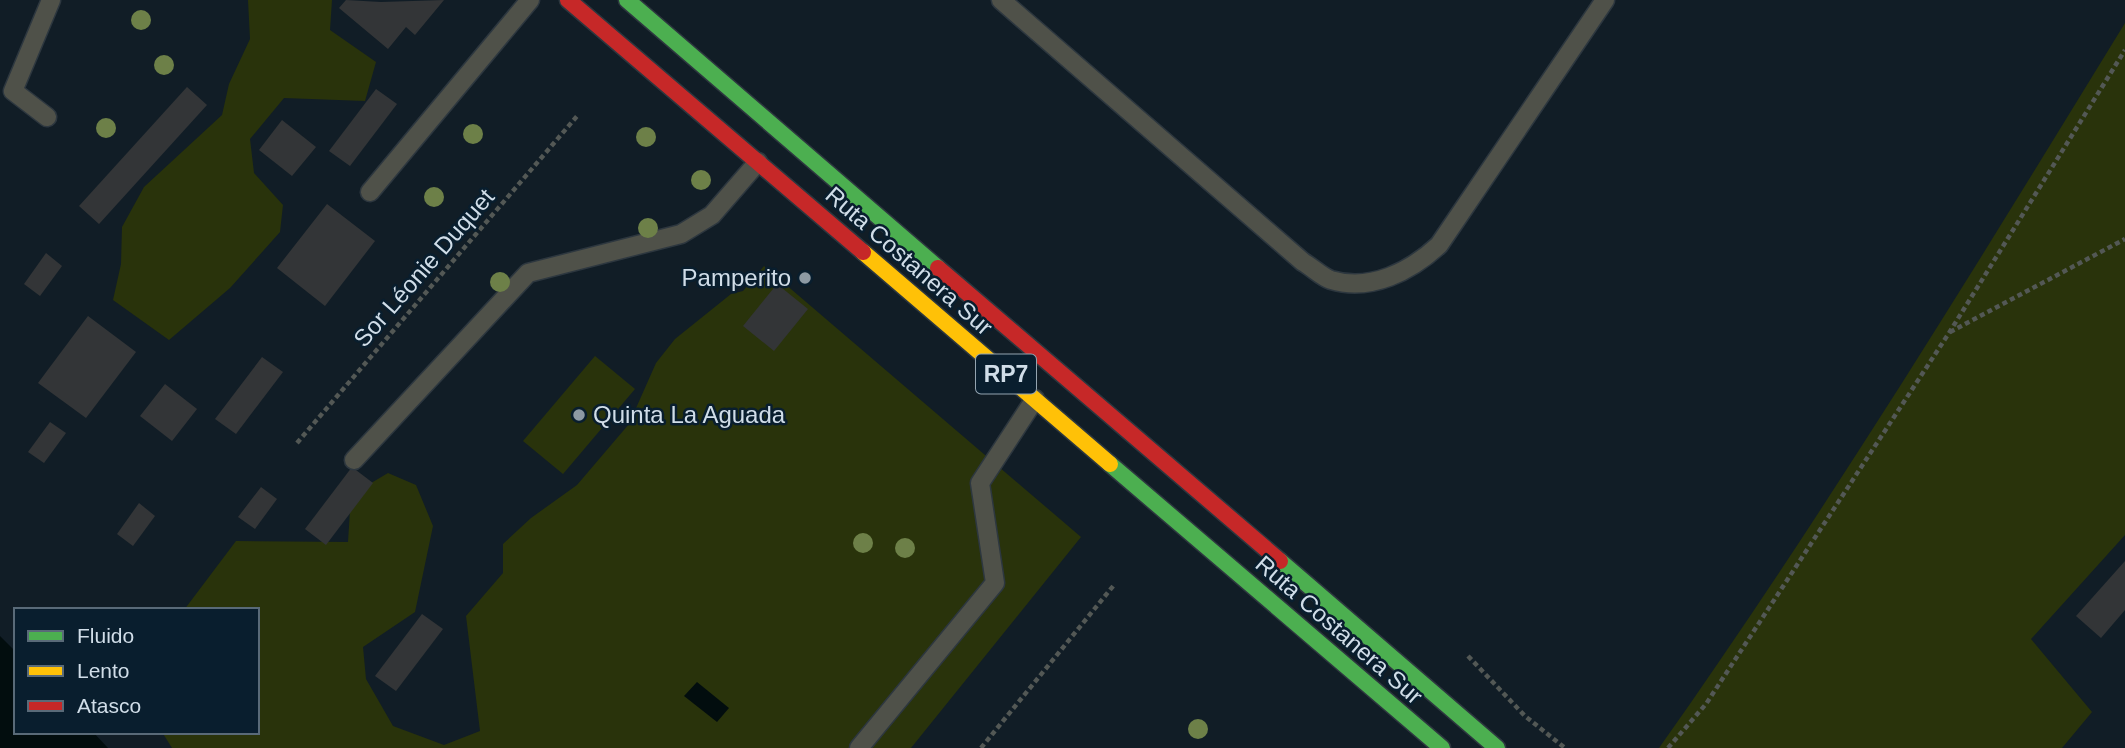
<svg xmlns="http://www.w3.org/2000/svg" width="2125" height="748" viewBox="0 0 2125 748" font-family="Arial,sans-serif">
<style>
.green{fill:#29330b}
.water{fill:#020d0e}
.building{fill:#333537}
.lines{fill:none;stroke-linecap:round;stroke-linejoin:round}
.lane-casing{stroke:#2d373f;stroke-width:21}
.fast-casing{stroke:#2d373f;stroke-width:19}
.slow-casing{stroke:#2d373f;stroke-width:19}
.jam-casing{stroke:#2d373f;stroke-width:19}
.path{stroke:#535855;stroke-width:4.5;stroke-dasharray:5 3.5;stroke-linecap:butt}
.lane{stroke:#4f5149;stroke-width:18}
.fast{stroke:#4caf50;stroke-width:16}
.slow{stroke:#ffc107;stroke-width:16}
.jam{stroke:#c62828;stroke-width:16}
.tree{fill:#6d8048}
.poi-dot{fill:#8d9aa4;stroke:#091e2e;stroke-width:2.5}
.labels{text-anchor:middle;stroke-width:5;stroke-linejoin:round;paint-order:stroke}
.shield{fill:#091e2e;stroke:#94a4b0;stroke-width:2}
.shield-label{font-size:23px;font-weight:bold;fill:#d0dde8}
.street-label{font-size:24px;fill:#d0dde8;stroke:#091e2e}
.poi-label{font-size:24px;fill:#d0dde8;stroke:#091e2e;text-anchor:end}
</style>
<rect width="100%" height="100%" fill="#111d26"/>
<g class="green">
<path d="M248,0H332L330,30L376,62L365,101L284,98L250,139L254,173L283,205L280,232L230,288L169,340L113,300L121,264L122,227L144,187L222,115L229,84L250,39Z"/>
<path d="M2125,23V535L2031,639L2092,712L2062,748H1659C1825,513 1975,268 2125,23Z"/>
<path d="M764,266L1081,537L911,748H172L162,732H257V610H184L236,541L348,542L351,495L388,473L416,485L433,526L415,612L363,647L366,679L393,726L444,745L480,731L466,616L503,573V544L531,518L577,485L629,424L656,363L675,339L731,294L743,291Z"/>
<path d="M595,356L635,389L563,474L523,441Z"/>
</g>
<g class="water">
<path d="M0,636L16,652V732H93L108,748H0Z"/>
<path d="M697,682L729,708L717,722L684,696Z"/>
</g>
<g class="building">
<path d="M346,0L381,2L444,0L415,35L406,27L388,49L339,8Z"/>
<path d="M187,87L207,105L99,224L79,206Z"/>
<path d="M376,89L397,104L350,166L329,151Z"/>
<path d="M282,120L316,147L292,176L259,150Z"/>
<path d="M327,204L375,241L325,306L277,268Z"/>
<path d="M46,253L62,266L40,296L24,284Z"/>
<path d="M777,284L808,309L774,351L743,326Z"/>
<path d="M88,316L136,352L86,418L38,383Z"/>
<path d="M262,357L283,372L236,434L215,419Z"/>
<path d="M165,384L197,409L172,441L140,416Z"/>
<path d="M50,422L66,433L44,463L28,452Z"/>
<path d="M352,467L373,483L326,545L305,529Z"/>
<path d="M261,487L277,499L255,529L238,517Z"/>
<path d="M139,503L155,516L133,546L117,534Z"/>
<path d="M2125,561V610L2101,638L2076,616Z"/>
<path d="M422,614L443,629L396,691L375,676Z"/>
</g>
<g class="lines">
<g class="lane-casing">
<g id="lane">
<path d="M1001,0L1303,262C1312,267 1322,277 1331,280C1371,292 1411,271 1439,245L1605,0"/>
<path d="M47,117L13,91L51,0"/>
<path d="M370,192L530,0"/>
<path d="M354,460L528,273L681,234L712,215L758,162"/>
<path d="M859,748L995,583L980,483L1035,399"/>
</g>
</g>
<g class="fast-casing">
<g id="fast">
<path d="M627,0L938,268"/>
<path d="M1110,464L1442,748"/>
<path d="M1280,561L1497,748"/>
</g>
</g>
<g class="slow-casing">
<path id="slow" d="M863,252L1110,464"/>
</g>
<g class="jam-casing">
<g id="jam">
<path d="M568,0L863,252"/>
<path d="M938,268L1280,561"/>
</g>
</g>
<g class="path">
<path d="M1950,332L2125,239"/>
<path d="M297,443L578,115"/>
<path d="M1468,656L1525,716L1565,748"/>
<path d="M981,748L1114,585"/>
<path d="M1668,748L1706,704L1949,333L2125,50"/>
</g>
<use href="#lane" class="lane"/>
<use href="#fast" class="fast"/>
<use href="#slow" class="slow"/>
<use href="#jam" class="jam"/>
</g>
<g class="tree">
<circle cx="141" cy="20" r="10"/>
<circle cx="164" cy="65" r="10"/>
<circle cx="106" cy="128" r="10"/>
<circle cx="473" cy="134" r="10"/>
<circle cx="646" cy="137" r="10"/>
<circle cx="701" cy="180" r="10"/>
<circle cx="434" cy="197" r="10"/>
<circle cx="648" cy="228" r="10"/>
<circle cx="500" cy="282" r="10"/>
<circle cx="863" cy="543" r="10"/>
<circle cx="905" cy="548" r="10"/>
<circle cx="1198" cy="729" r="10"/>
</g>
<g class="poi-dot">
<circle cx="805" cy="278" r="7"/>
<circle cx="579" cy="415" r="7"/>
</g>
<g class="labels">
<rect class="shield" x="976" y="354.5" width="60" height="39" rx="5"/>
<g class="shield-label">
<text x="1006" y="382">RP7</text>
</g>
<g class="street-label">
<text transform="translate(909 261) rotate(41)" y="8">Ruta Costanera Sur</text>
<text transform="translate(424 268) rotate(-49)" y="8">Sor Léonie Duquet</text>
<text transform="translate(1339 630) rotate(41)" y="8">Ruta Costanera Sur</text>
</g>
<g class="poi-label">
<text x="791" y="286">Pamperito</text>
<text x="593" y="423" text-anchor="start">Quinta La Aguada</text>
</g>
</g>
<rect x="14" y="608" width="245" height="126" fill="#091e2e" stroke="#596a78" stroke-width="2"/>
<rect x="28" y="631" width="35" height="10" fill="#4caf50" stroke="#596a78" stroke-width="2"/>
<text x="77" y="643" font-size="21" fill="#d0dde8">Fluido</text>
<rect x="28" y="666" width="35" height="10" fill="#ffc107" stroke="#596a78" stroke-width="2"/>
<text x="77" y="678" font-size="21" fill="#d0dde8">Lento</text>
<rect x="28" y="701" width="35" height="10" fill="#c62828" stroke="#596a78" stroke-width="2"/>
<text x="77" y="713" font-size="21" fill="#d0dde8">Atasco</text>
</svg>
